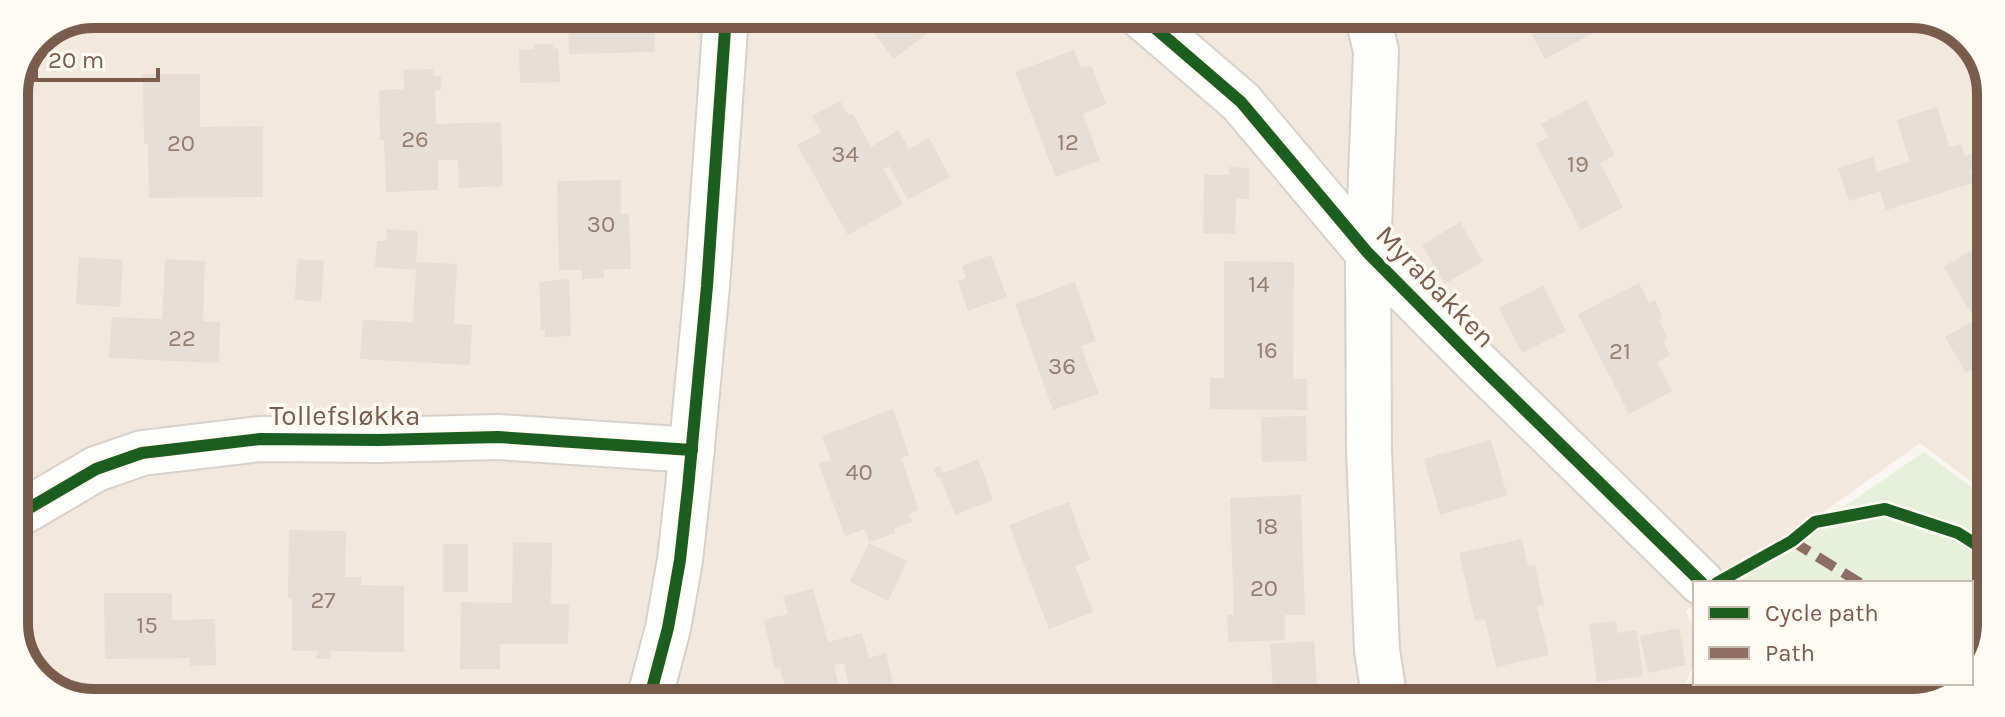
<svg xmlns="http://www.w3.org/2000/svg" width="2005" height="717" viewBox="0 0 2005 717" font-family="Karla,sans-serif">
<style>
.residential{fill:#f2e8de}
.green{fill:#e7f0db}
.building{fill:#e6ded7}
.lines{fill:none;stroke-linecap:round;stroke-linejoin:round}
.minor-casing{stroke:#d7d1cb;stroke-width:48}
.minor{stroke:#fefefd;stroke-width:44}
.quiet{stroke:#8d6e63;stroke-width:10;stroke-dasharray:20 10;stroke-linecap:butt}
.cycleway-casing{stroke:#fffaf3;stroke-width:17}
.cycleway{stroke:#1b5e20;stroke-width:12}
.labels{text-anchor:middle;stroke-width:7;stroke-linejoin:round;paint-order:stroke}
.number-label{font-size:24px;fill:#977e72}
.street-label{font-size:28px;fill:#7a5c4d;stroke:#fffaf3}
.rim{fill:none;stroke:#7a5c4d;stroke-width:10}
</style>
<rect width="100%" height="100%" fill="#f9f5f0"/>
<path class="residential" d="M94,14L1936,18L1974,45L1991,88L1988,494L1920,443L1724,583H1695V604L1686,611L1695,633V660L1683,691L1686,702L69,699L31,672L14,629V89L38,37Z"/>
<g class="green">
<path d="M1924,452L1988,499L1987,648L1971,670V583H1732Z"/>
<path d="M1695,668V683H1962L1959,687L1911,703L1689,702L1685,691Z"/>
</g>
<g class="building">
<path d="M568,15H654L655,52L569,54Z"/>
<path d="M861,16H922L932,29L894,59Z"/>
<path d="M950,16H995L955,31Z"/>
<path d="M1522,17H1595L1601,29L1545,59Z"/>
<path d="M1931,18H1936L1956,32L1941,37L1938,26L1934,27Z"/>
<path d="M534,44H553V49L558,48L560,82L520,83L519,50L534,49Z"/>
<path d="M1074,50L1081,68L1091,65L1106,104L1083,114L1100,160L1056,177L1015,72Z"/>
<path d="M433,69V76H441V90H435L436,124L501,122L503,186L459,188L458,160H438V190L386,192L384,140H380L379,90L404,89L403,70Z"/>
<path d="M143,74H200V127L263,126V197L149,198L148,144H144Z"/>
<path d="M1586,100L1615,155L1600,163L1623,207L1581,230L1536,144L1548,137L1541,124Z"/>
<path d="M840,101L849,116L853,114L871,147L898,130L909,149L929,138L950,177L908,200L889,166L883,169L903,204L848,235L797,145L821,132L812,116Z"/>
<path d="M1937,107L1949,147L1961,144L1965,156L1990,148V185L1983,187L1978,168L1969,170L1973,183L1886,210L1880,191L1849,201L1838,168L1873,157L1877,172L1906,163L1909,160L1897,120Z"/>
<path d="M1229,167L1249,168V199H1236L1235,234L1203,233L1204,175H1229Z"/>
<path d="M621,180V214H629L631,269H603L604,278L582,279V270H559L557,181Z"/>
<path d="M1460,222L1483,261L1445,284L1422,245Z"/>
<path d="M387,229L418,231L416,262L457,264L454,324L472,325L470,365L360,359L363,320L413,322L416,270L375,267L377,241H386Z"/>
<path d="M1987,241L1990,246L1989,364L1987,361L1966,373L1945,337L1975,320L1944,267Z"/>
<path d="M991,255L1007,297L968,311L958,281L966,278L962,266Z"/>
<path d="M79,257L123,260L120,307L76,304Z"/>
<path d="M165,259L205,261L203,321L220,322L219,363L109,358L112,317L162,319Z"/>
<path d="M297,259L324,261L321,302L295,300Z"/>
<path d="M1224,261L1294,262L1293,379H1307V410L1210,409V378H1224Z"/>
<path d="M569,279L571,336L545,337V330H541L539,282Z"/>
<path d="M1075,282L1096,341L1081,346L1099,394L1053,410L1015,304Z"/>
<path d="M1639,283L1649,303L1655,300L1663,318L1659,321L1668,338L1663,341L1670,355L1657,362L1672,391L1629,414L1578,314Z"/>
<path d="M1543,286L1566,331L1522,353L1499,308Z"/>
<path d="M14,383H20L22,432H14Z"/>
<path d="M893,409L909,455L901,458L919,510L909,514L912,522L894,528L895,533L869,542L865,529L845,536L819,464L831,460L822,436Z"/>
<path d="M1306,416L1307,461L1262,462L1261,417Z"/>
<path d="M1491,440L1507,495L1440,515L1424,459Z"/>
<path d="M978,459L993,500L955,515L940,477L937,478L934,468L940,466L943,473Z"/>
<path d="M1301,495L1305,615H1285V640L1228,642L1227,615H1234L1230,498Z"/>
<path d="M1069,502L1090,560L1075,566L1093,612L1049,629L1009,525Z"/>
<path d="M289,530L346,531L345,577H362L361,585L404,586V652L331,651V659H316L317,651H292V599H288Z"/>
<path d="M1522,539L1528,566L1535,565L1544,605L1537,607L1549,655L1496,667L1485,619L1475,621L1459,553Z"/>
<path d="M513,542L552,543L551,604H569L568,644H500V669H460L461,602L512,603Z"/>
<path d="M869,543L907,561L888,601L850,582Z"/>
<rect x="443" y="544" width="25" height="48"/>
<path d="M813,589L828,642L862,633L869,658L886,653L895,693L865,701H852L844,663L834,665L842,701L788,700L780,668L775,669L764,620L788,614L783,596Z"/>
<path d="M104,593H172V620L215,619L216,665L190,666V658L105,659Z"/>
<path d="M1616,621L1617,633L1637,630L1643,676L1597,682L1589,624Z"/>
<path d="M1679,628L1686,665L1648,673L1640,636Z"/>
<path d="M1314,641L1317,684L1273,687L1270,644Z"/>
</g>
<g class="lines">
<g class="minor-casing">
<g id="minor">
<path d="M1141,16L1241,102L1368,253L1477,363L1702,583"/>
<path d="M1368,17L1376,51L1368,253L1369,450L1377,650L1385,702"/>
<path d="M14,517L96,469L142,453L260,439L379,440L498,437L692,450"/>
<path d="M649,700L668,628L680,560L688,488L707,286L726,15"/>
</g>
</g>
<use href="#minor" class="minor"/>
<g class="quiet">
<path d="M1792,541L1860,583"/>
<path d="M1971,653L1987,642"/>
</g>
<g class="cycleway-casing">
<g id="cycleway">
<path d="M1141,16L1241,102L1368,253L1477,363L1702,583"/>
<path d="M14,517L96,469L142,453L260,439L379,440L498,437L692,450"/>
<path d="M1717,583L1792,541L1815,522L1885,509L1958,533L1988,552"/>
<path d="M649,700L668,628L680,560L688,488L707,286L726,15"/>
</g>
</g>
<use href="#cycleway" class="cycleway"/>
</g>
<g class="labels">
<g class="number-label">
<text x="415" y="147">26</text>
<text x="1068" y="150">12</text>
<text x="181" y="151">20</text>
<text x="845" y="162">34</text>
<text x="1578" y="172">19</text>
<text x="601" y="232">30</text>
<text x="1259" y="292">14</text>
<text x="182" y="346">22</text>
<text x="1267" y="358">16</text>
<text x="1620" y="359">21</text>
<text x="1062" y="374">36</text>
<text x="859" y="480">40</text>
<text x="1267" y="534">18</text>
<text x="1264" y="596">20</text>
<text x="323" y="608">27</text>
<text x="147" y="633">15</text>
</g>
<g class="street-label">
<text transform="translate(1436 286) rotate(46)" y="10">Myrabakken</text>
<text x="345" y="425">Tollefsløkka</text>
</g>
</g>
<path d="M0 0H2005V717H0ZM94 28H1911A66 66 0 0 1 1977 94V623A66 66 0 0 1 1911 689H94A66 66 0 0 1 28 623V94A66 66 0 0 1 94 28Z" fill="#fffaf3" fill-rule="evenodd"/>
<path class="rim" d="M94 28H1911A66 66 0 0 1 1977 94V623A66 66 0 0 1 1911 689H94A66 66 0 0 1 28 623V94A66 66 0 0 1 94 28Z"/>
<rect x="1693" y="581" width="280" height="104" fill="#fffaf3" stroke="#cabbb1" stroke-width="2"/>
<rect x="1709" y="607" width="40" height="12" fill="#1b5e20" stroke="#cabbb1" stroke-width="2"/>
<text x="1765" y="621" font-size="24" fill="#7a5c4d">Cycle path</text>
<rect x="1709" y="647" width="40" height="12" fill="#8d6e63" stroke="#cabbb1" stroke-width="2"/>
<text x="1765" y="661" font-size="24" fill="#7a5c4d">Path</text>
<path d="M36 68v12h122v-12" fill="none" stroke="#7a5c4d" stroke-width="4"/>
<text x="48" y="68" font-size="24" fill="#7a5c4d" stroke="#fffaf3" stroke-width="6" paint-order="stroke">20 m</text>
</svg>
